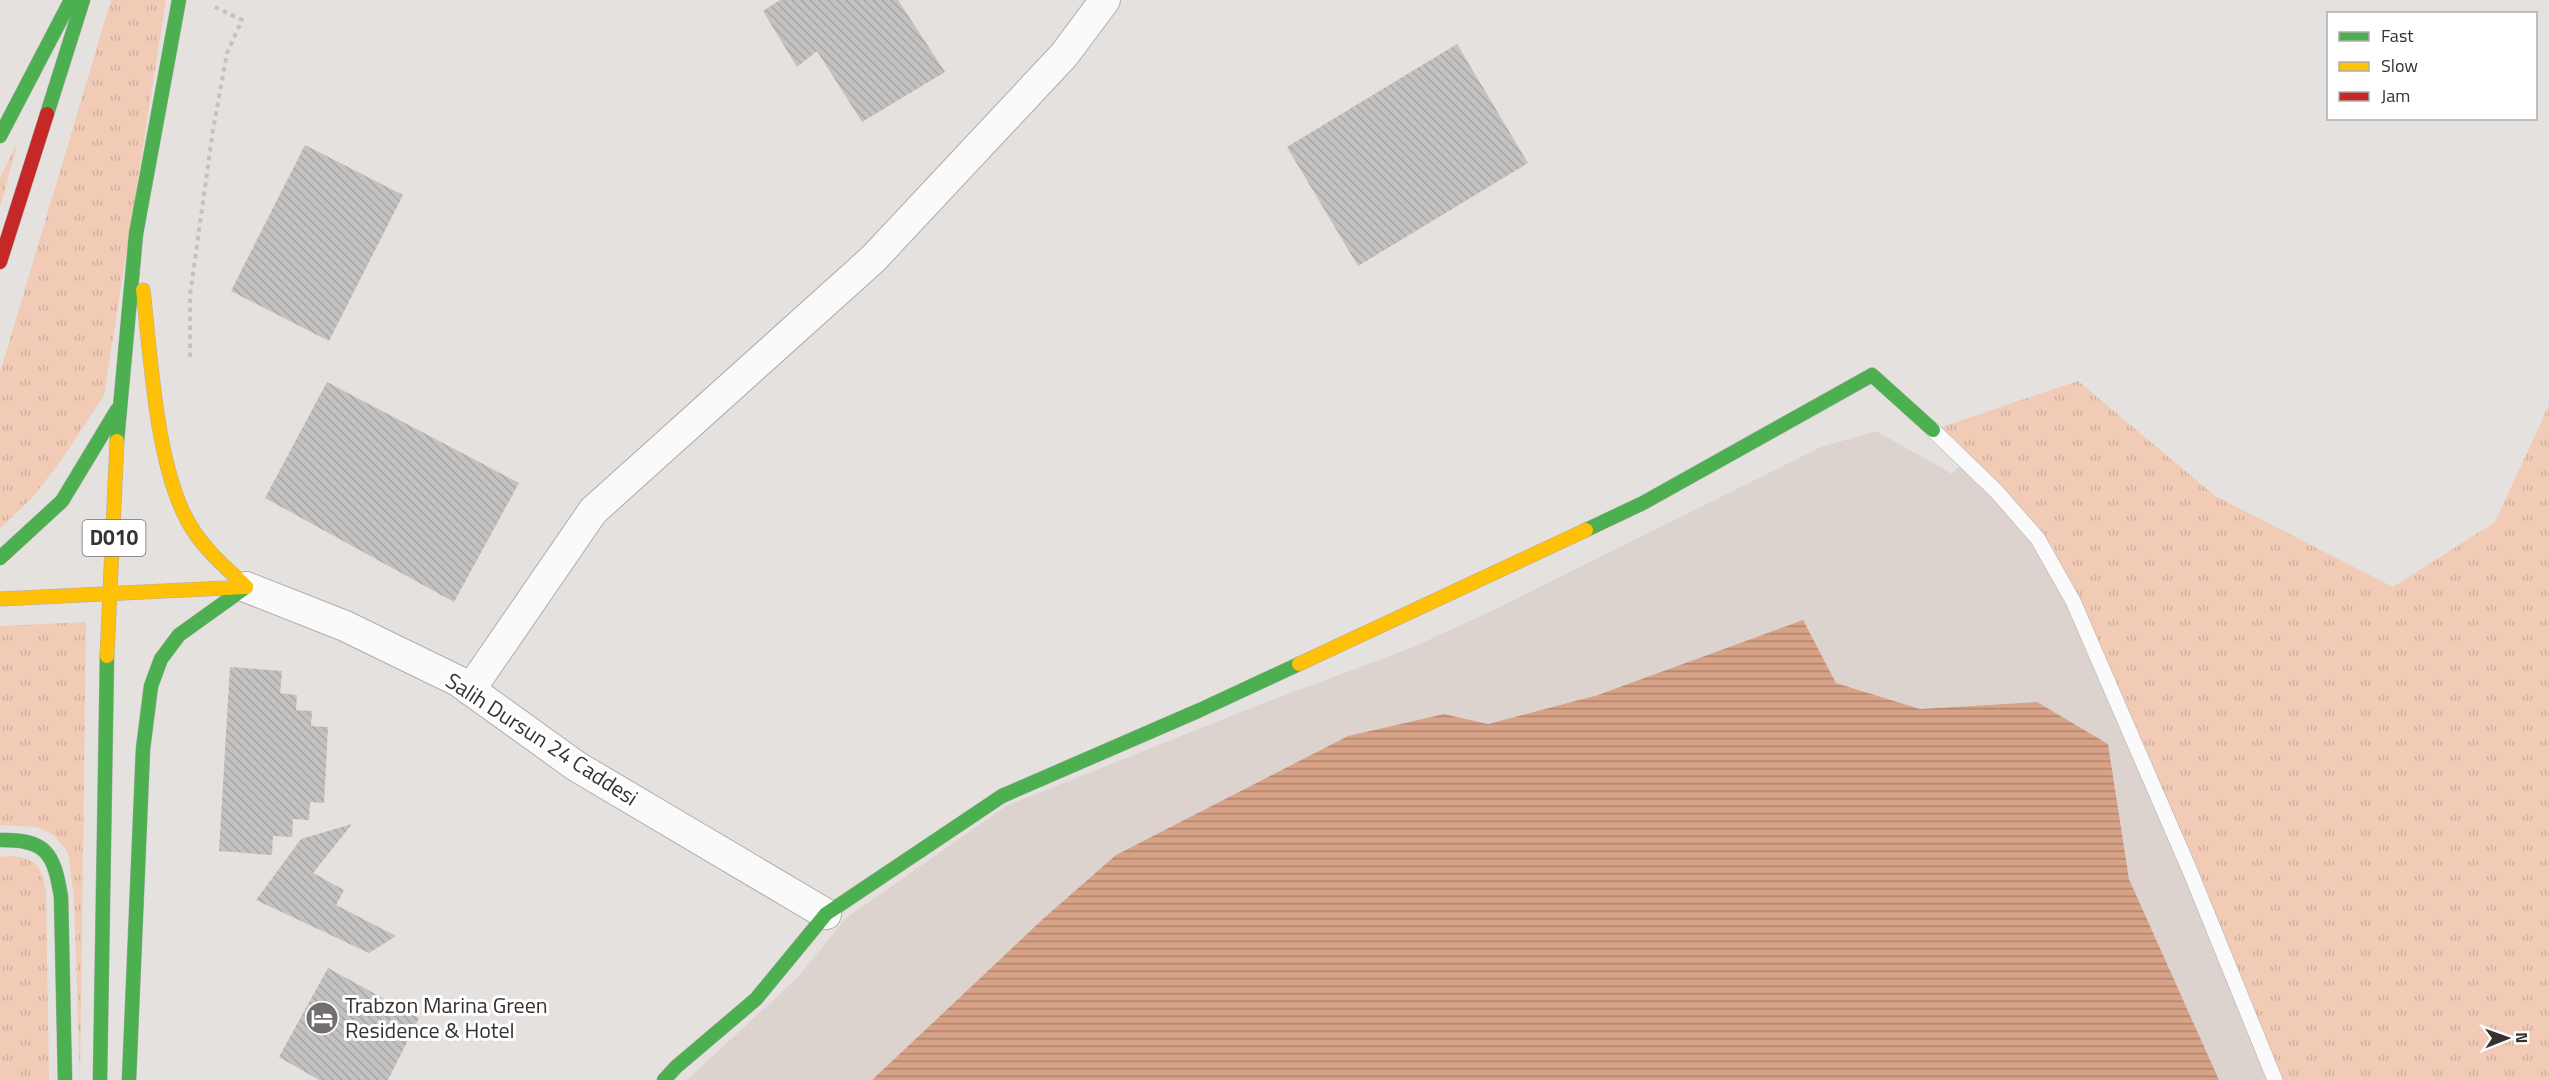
<svg xmlns="http://www.w3.org/2000/svg" width="2549" height="1080" viewBox="0 0 2549 1080" font-family="'Titillium Web',sans-serif">
<style>
.built{fill:#dcd3cf}
.grass{fill:url(#grass-tufts)}
.water{fill:url(#water-rules)}
.building{fill:url(#building-back-hatch)}
.lines{fill:none;stroke-linecap:round;stroke-linejoin:round}
.lane-casing{stroke:#afadab;stroke-width:16}
.street-casing{stroke:#afadab;stroke-width:32}
.fast-casing{stroke:#afadab;stroke-width:15}
.slow-casing{stroke:#afadab;stroke-width:15}
.jam-casing{stroke:#afadab;stroke-width:15}
.path{stroke:#c2c2c1;stroke-width:4;stroke-dasharray:4.5 4.5;stroke-linecap:butt}
.lane{stroke:#fbfafa;stroke-width:15}
.street{stroke:#fbfafa;stroke-width:30}
.fast{stroke:#4caf50;stroke-width:14}
.slow{stroke:#ffc107;stroke-width:14}
.jam{stroke:#c62828;stroke-width:14}
.labels{text-anchor:middle;stroke-width:6;stroke-linejoin:round;paint-order:stroke}
.shield{fill:#fff;stroke:#72706f;stroke-width:1.5}
.shield-label{font-size:21px;font-weight:bold;fill:#353231}
.street-label{font-size:22px;fill:#353231;stroke:#fff}
.poi-label{font-size:22px;fill:#353231;stroke:#fff;text-anchor:start}
</style>
<defs>
<pattern id="grass-tufts" width="24" height="20" patternUnits="userSpaceOnUse" patternTransform="scale(1.5)"><rect width="24" height="20" fill="#f2cbb6"/><path d="M3 7l-1-3M5 7V3M7 7l1-3M15 17l-1-3M17 17v-4M19 17l1-3" fill="none" stroke="#d0af9d"/></pattern>
<pattern id="water-rules" width="6" height="5" patternUnits="userSpaceOnUse" patternTransform="scale(1.5)"><rect width="6" height="5" fill="#d7a286"/><path d="M0 2.5h6" fill="none" stroke="#af856e"/></pattern>
<pattern id="building-back-hatch" width="6" height="6" patternUnits="userSpaceOnUse" patternTransform="scale(1.5)"><rect width="6" height="6" fill="#c4c2c1"/><path d="M-1 5l2 2M0 0l6 6M5-1l2 2" fill="none" stroke="#a9a7a6"/></pattern>
</defs>
<rect width="100%" height="100%" fill="#e4e1df"/>
<path class="built" d="M1876,431L1952,474L1974,450L2549,1080H2219L2129,879L2108,744L2037,702L1920,709L1836,683L1598,695L1488,724L1444,714L1348,736L1116,855L1044,918L872,1080H687L798,977L846,918L1006,806L1261,704L1411,648L1496,609L1821,447Z"/>
<g class="grass">
<path d="M111,0H166L104,395L60,462L33,497L0,528V373Z"/>
<path d="M18,141L0,207V178Z"/>
<path d="M2078,381L2215,496L2393,587L2495,522L2549,405V1080H2275L2038,539L1933,430Z"/>
<path d="M86,622L80,1080L74,898L68,852L54,835L37,827L0,825V626Z"/>
<path d="M9,856C37,858 41,865 46,892L49,1080H0V857Z"/>
</g>
<path class="water" d="M1803,620L1836,683L1920,709L2037,702L2108,744L2129,879L2219,1080H872L1044,918L1116,855L1348,736L1444,714L1488,724L1598,695Z"/>
<g class="building">
<path d="M780,0H898L945,72L862,122L817,51L797,67L763,11Z"/>
<path d="M1457,44L1528,163L1358,266L1287,147Z"/>
<path d="M305,145L403,195L329,341L231,291Z"/>
<path d="M327,382L519,483L454,602L265,498Z"/>
<path d="M230,667L282,671L280,693L297,695L296,710L312,711L311,726L328,727L324,803L310,802L309,820L293,819L292,837L273,836L272,855L219,851Z"/>
<path d="M352,824L313,873L344,890L336,905L396,936L369,953L256,900L301,839Z"/>
<path d="M328,968L419,1018L388,1080H319L279,1057Z"/>
</g>
<g class="lines">
<g class="lane-casing">
<path id="lane" d="M1933,430L1996,491L2038,539L2073,601L2190,871L2275,1080"/>
</g>
<g class="street-casing">
<g id="street">
<path d="M246,587L345,626L458,681L576,766L826,914"/>
<path d="M470,690L593,511L873,259L1064,55L1105,0"/>
</g>
</g>
<g class="fast-casing">
<g id="fast">
<path d="M47,114L83,0"/>
<path d="M0,136L71,0"/>
<path d="M117,441L136,234L179,0"/>
<path d="M1586,530L1643,503L1872,375L1933,430"/>
<path d="M0,558L62,501L117,410"/>
<path d="M0,840C46,839 54,853 61,897L65,1080"/>
<path d="M100,1080L107,656"/>
<path d="M129,1080L143,749L151,686L161,659L179,635L246,587"/>
<path d="M664,1080L676,1067L756,999L826,914L1002,796L1200,710L1299,664"/>
</g>
</g>
<g class="slow-casing">
<g id="slow">
<path d="M143,290C151,357 156,474 193,530C207,552 228,569 246,587"/>
<path d="M0,599L246,587"/>
<path d="M107,656L117,441"/>
<path d="M1299,664L1586,530"/>
</g>
</g>
<g class="jam-casing">
<path id="jam" d="M0,262L47,114"/>
</g>
<path class="path" d="M190,357V295L213,130L227,53L242,20L215,7"/>
<use href="#lane" class="lane"/>
<use href="#street" class="street"/>
<use href="#fast" class="fast"/>
<use href="#slow" class="slow"/>
<use href="#jam" class="jam"/>
</g>
<defs>
<g id="hotel-disc" transform="scale(1.725)"><circle r="9.5" fill="#726f6e" stroke="#fff"/><path d="M-6-4.5h1.5V1H6V5H4.5V3h-9V5H-6ZM-4 0a1.8 1.8 0 1 1 3.6 0ZM.5 0V-2.5h3Q6-2.5 6 0Z" fill="#fff"/></g>
</defs>
<g fill-rule="evenodd">
<use href="#hotel-disc" x="322" y="1018"/>
</g>
<g class="labels">
<rect class="shield" x="82.5" y="520" width="63" height="36" rx="4.5"/>
<g class="shield-label">
<text x="114" y="545">D010</text>
</g>
<g class="street-label">
<text transform="translate(542 739) rotate(33)" y="8">Salih Dursun 24 Caddesi</text>
</g>
<g class="poi-label">
<text x="345" y="1013">Trabzon Marina Green<tspan x="345" dy="25">Residence &amp; Hotel</tspan></text>
</g>
</g>
<rect x="2327" y="12" width="210" height="108" fill="#ffffff" stroke="#aeadad" stroke-width="1.5"/>
<rect x="2339" y="32" width="30" height="9" fill="#4caf50" stroke="#aeadad" stroke-width="1.5"/>
<text x="2381" y="42" font-size="18" fill="#353231">Fast</text>
<rect x="2339" y="62" width="30" height="9" fill="#ffc107" stroke="#aeadad" stroke-width="1.5"/>
<text x="2381" y="72" font-size="18" fill="#353231">Slow</text>
<rect x="2339" y="92" width="30" height="9" fill="#c62828" stroke="#aeadad" stroke-width="1.5"/>
<text x="2381" y="102" font-size="18" fill="#353231">Jam</text>
<g transform="translate(2507 1038) rotate(89)" stroke="#ffffff" stroke-width="4.5" paint-order="stroke">
<path d="M0-4.5L10 22L0 15L-10 22Z" fill="#353231"/>
<text y="-9" font-size="16" font-weight="bold" text-anchor="middle" fill="#353231">N</text>
</g>
</svg>
